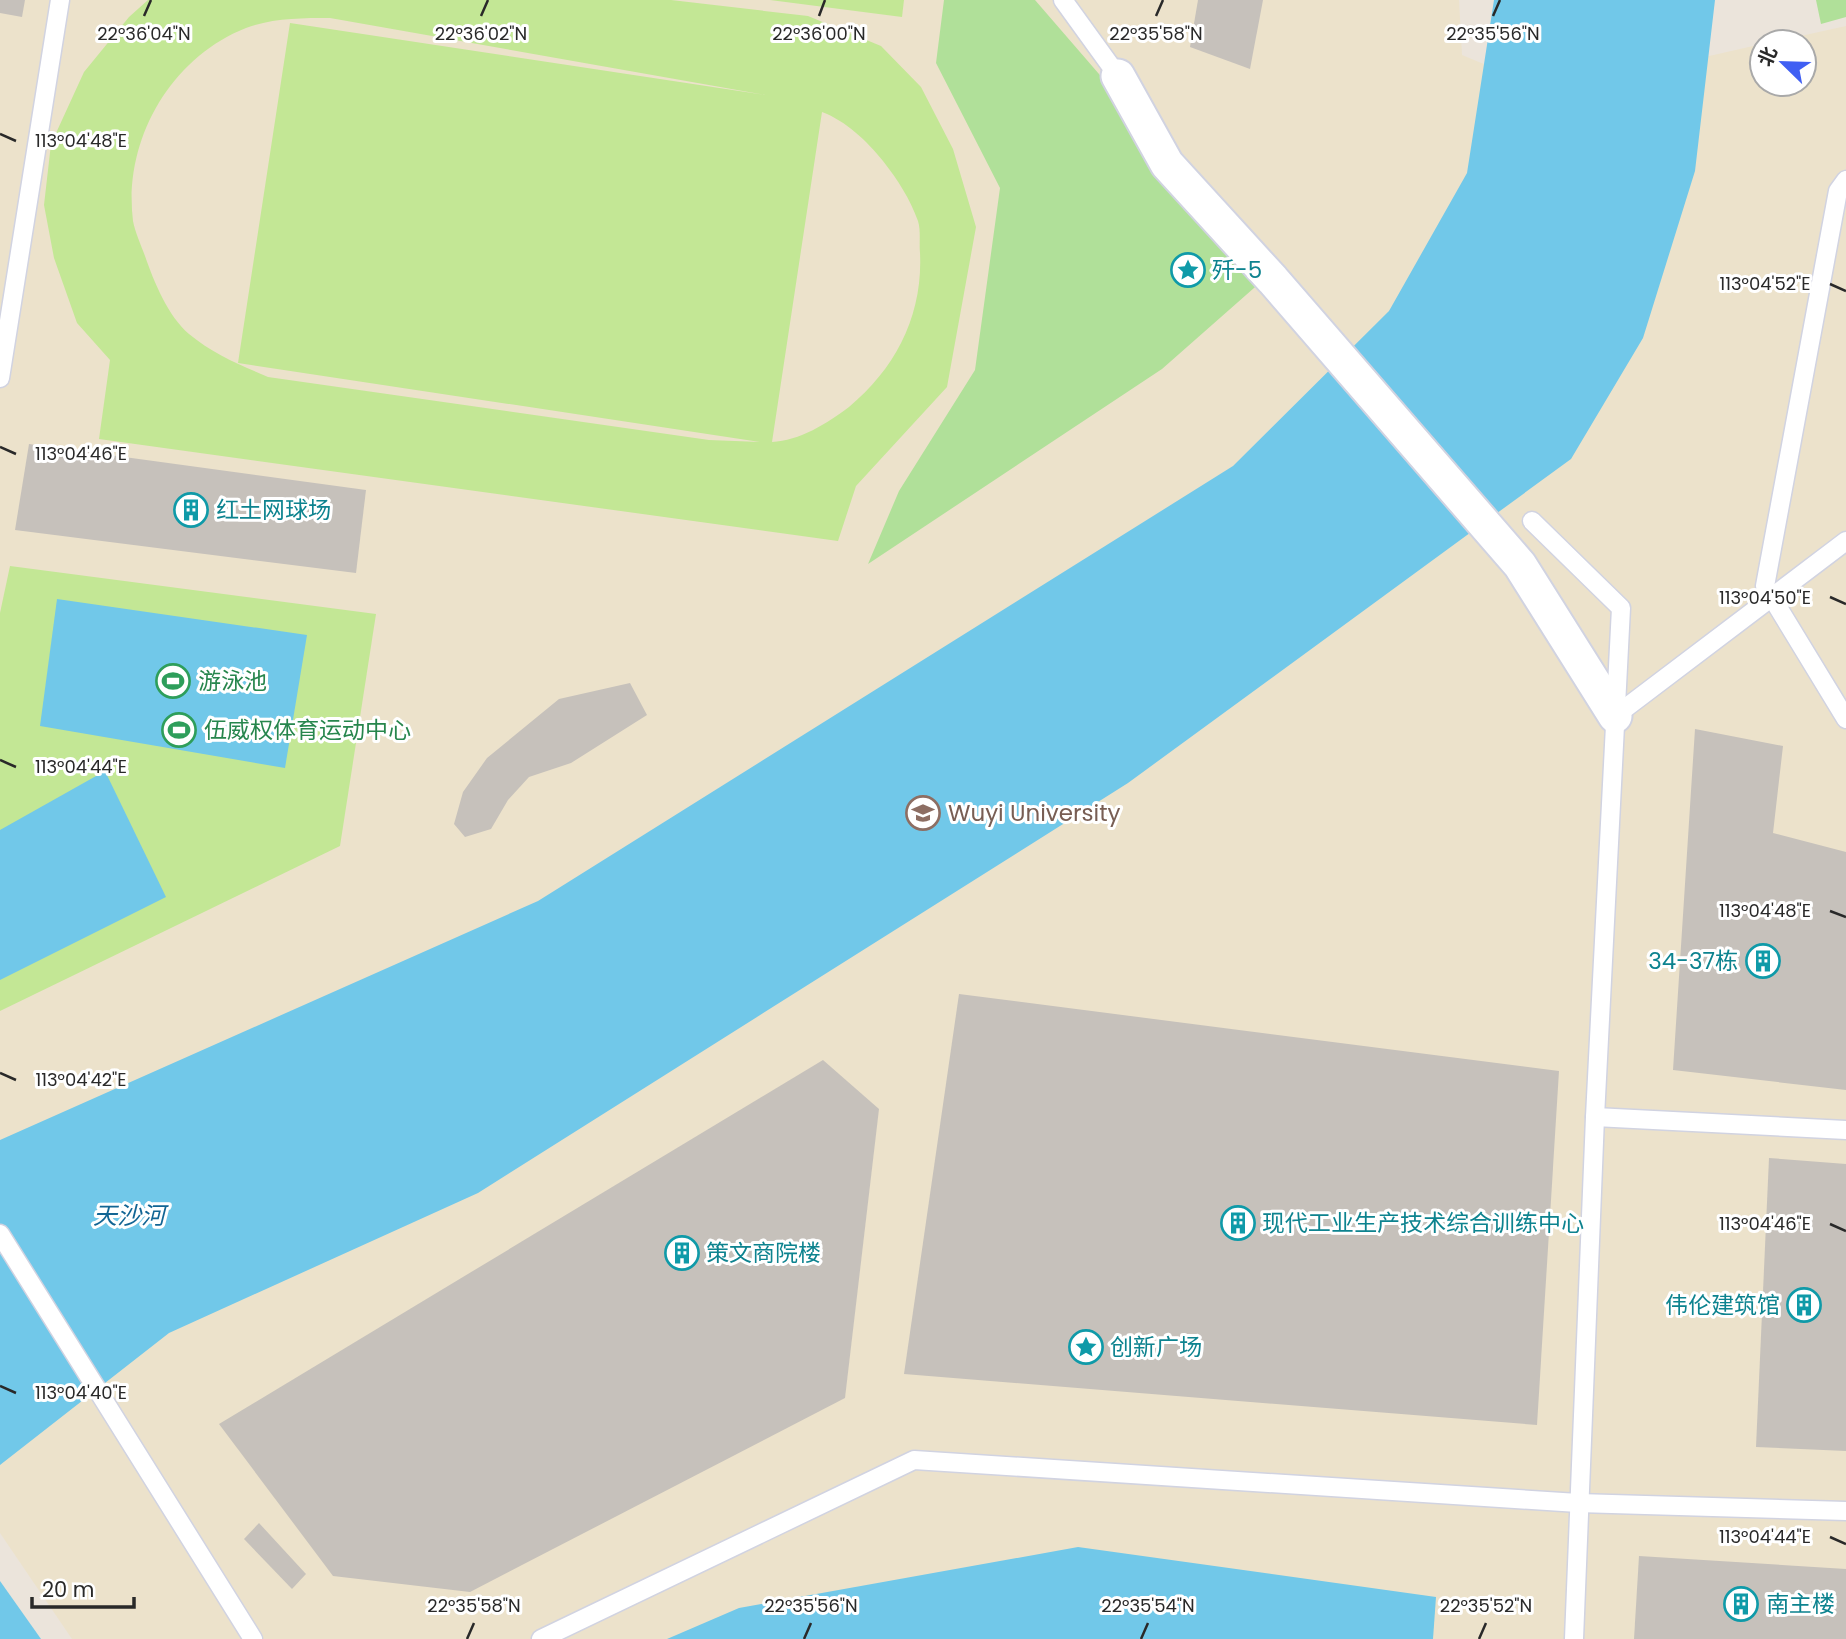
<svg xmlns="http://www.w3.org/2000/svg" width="1846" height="1639" viewBox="0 0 1846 1639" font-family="Poppins,'Noto Sans SC',sans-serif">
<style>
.education{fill:#ece2cb}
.green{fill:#b0e099}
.pitch{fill:#c3e795;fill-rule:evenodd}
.water{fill:#71c8e9}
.building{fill:#c6c1bb}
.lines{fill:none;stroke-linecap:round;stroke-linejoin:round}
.lane-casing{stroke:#d1d3e1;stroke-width:21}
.street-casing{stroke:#d1d3e1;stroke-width:37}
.lane{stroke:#fff;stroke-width:18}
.street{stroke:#fff;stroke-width:33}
.ticks{fill:none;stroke:#292929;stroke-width:2.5}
.labels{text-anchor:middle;stroke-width:6;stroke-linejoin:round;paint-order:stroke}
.culture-label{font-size:23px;fill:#0d838f;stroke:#fff;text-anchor:start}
.leisure-label{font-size:23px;fill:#27864d;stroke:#fff;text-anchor:start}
.education-label{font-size:23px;fill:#785e54;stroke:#fff;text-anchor:start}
.water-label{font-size:24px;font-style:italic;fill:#126594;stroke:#fff}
.ticks-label{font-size:18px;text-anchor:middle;fill:#292929;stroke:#fff;stroke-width:6;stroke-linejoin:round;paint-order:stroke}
</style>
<rect width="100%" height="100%" fill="#ebe4db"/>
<path class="education" d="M0,0H1459L1462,55L1551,92L1762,44V84H1804V42H1773L1846,26V1639H72L0,1533Z"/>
<g class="green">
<path d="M944,0H1035L1271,273L1162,369L868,564L899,491L975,370L1000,188L936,63Z"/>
<path d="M1816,0H1846V17L1821,24Z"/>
</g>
<g class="pitch">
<path d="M148,0H671L808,16L881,46L921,87L953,149L976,227L947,387L856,486L838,541L99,439L110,360L77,323L54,258L44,205L51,144L84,72L129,17ZM330,18L766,95L290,23L238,363L760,442L709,440L268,377C240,365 213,354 189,334C168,316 154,282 145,256C141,245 135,232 133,221C123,141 170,58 246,28C273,18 301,18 330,18ZM822,112C846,121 867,141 883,161C898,180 910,199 918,221C921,231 919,243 920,253C923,315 896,368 849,407C828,423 799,441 772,442Z"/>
<path d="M770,0H904L902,17Z"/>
<path d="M10,566L376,614L340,846L0,1011V613Z"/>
</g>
<g class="water">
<path d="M1494,0H1715L1695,171L1643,338L1571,459L1128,783L478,1193L169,1333L0,1465V1140L538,901L1233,466L1389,311L1467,173Z"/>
<path d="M57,599L307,635L285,768L40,726Z"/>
<path d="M105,771L166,897L0,980V830Z"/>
<path d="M1078,1547L1436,1597L1433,1639H667L739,1608Z"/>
<path d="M0,1581L41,1639H0Z"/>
</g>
<g class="building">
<path d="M0,0H25L22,17L0,13Z"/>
<path d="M1198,0H1263L1250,69L1190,47Z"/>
<path d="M29,444L366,490L356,573L15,530Z"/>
<path d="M630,683L647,715L571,763L529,777L508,800L491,829L465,837L454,824L463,792L487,758L559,699Z"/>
<path d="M1695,729L1783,746L1773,833L1846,852V1090L1673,1070Z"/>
<path d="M959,994L1559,1071L1537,1425L904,1374Z"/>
<path d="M823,1060L879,1109L845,1398L470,1592L333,1576L219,1424Z"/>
<path d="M1769,1158L1846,1164V1451L1756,1447Z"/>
<path d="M259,1523L306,1574L292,1589L244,1539Z"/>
<path d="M1639,1556L1846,1569V1639H1634Z"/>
</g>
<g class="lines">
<g class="lane-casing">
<g id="lane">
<path d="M1063,0L1118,76"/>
<path d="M1846,180L1838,191L1765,586L1846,719"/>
<path d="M0,378L60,0"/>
<path d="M1532,521L1621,608L1595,1117L1574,1639"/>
<path d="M1615,716L1846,541"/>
<path d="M1595,1117L1846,1130"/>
<path d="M0,1234L253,1639"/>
<path d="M541,1639L914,1460L1578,1503L1846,1511"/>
</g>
</g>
<g class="street-casing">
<path id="street" d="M1118,76L1167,164L1273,280L1520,565L1615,716"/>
</g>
<use href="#lane" class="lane"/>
<use href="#street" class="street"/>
</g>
<path class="ticks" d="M144,16L151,0M481,16L488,0M819,16L825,0M1156,16L1163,0M1493,16L1500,0M0,134L16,141M1830,284L1846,291M0,447L16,454M1830,597L1846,604M0,760L16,767M1830,911L1846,917M0,1073L16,1080M1830,1224L1846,1231M0,1386L16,1393M1830,1537L1846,1544M467,1639L474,1623M804,1639L811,1623M1141,1639L1148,1623M1479,1639L1486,1623"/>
<defs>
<g id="sight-ring" transform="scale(1.75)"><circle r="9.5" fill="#fff" stroke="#0f9aa8" stroke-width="1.5"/><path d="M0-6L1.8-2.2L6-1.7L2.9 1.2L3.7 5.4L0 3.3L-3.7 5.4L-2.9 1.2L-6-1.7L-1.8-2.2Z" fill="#0f9aa8"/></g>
<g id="building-ring" transform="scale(1.75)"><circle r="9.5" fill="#fff" stroke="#0f9aa8" stroke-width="1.5"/><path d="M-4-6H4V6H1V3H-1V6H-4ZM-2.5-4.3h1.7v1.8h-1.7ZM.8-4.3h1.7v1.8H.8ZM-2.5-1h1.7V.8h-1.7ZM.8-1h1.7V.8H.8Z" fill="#0f9aa8"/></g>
<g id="stadium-ring" transform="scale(1.75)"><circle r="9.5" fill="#fff" stroke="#2e9e5b" stroke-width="1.5"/><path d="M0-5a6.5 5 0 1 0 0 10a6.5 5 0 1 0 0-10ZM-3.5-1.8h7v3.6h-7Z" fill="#2e9e5b"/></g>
<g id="university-ring" transform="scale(1.75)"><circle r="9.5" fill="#fff" stroke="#8d6e63" stroke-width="1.5"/><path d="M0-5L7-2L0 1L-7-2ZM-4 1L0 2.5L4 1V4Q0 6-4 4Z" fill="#8d6e63"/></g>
</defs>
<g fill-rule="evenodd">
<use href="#sight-ring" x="1188" y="270"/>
<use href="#building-ring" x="191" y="510"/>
<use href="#stadium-ring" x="173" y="681"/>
<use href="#stadium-ring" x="179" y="730"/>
<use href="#university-ring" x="923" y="813"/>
<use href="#building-ring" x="1763" y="961"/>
<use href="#building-ring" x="1238" y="1223"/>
<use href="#building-ring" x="682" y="1253"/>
<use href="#building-ring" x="1804" y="1305"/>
<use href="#sight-ring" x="1086" y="1347"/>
<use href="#building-ring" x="1741" y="1604"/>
</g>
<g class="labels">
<g class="culture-label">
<text x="1212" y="278">歼-5</text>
<text x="216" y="518">红土网球场</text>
<text x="1738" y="969" text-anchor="end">34-37栋</text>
<text x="1262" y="1231">现代工业生产技术综合训练中心</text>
<text x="706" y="1261">策文商院楼</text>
<text x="1780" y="1313" text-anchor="end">伟伦建筑馆</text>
<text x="1110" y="1355">创新广场</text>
<text x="1766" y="1612">南主楼</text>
</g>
<g class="leisure-label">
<text x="198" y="689">游泳池</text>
<text x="204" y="738">伍威权体育运动中心</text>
</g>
<g class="education-label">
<text x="948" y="821">Wuyi University</text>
</g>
<g class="water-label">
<text x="129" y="1224">天沙河</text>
</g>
</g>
<g class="ticks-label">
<text x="481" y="40">22°36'02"N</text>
<text x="144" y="40">22°36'04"N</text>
<text x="819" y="40">22°36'00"N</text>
<text x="1156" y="40">22°35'58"N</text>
<text x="1493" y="40">22°35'56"N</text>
<text x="81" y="147">113°04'48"E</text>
<text x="1765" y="290">113°04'52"E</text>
<text x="81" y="460">113°04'46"E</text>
<text x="1765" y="604">113°04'50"E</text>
<text x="81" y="773">113°04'44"E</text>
<text x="1765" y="917">113°04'48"E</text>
<text x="81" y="1086">113°04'42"E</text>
<text x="1765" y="1230">113°04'46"E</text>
<text x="81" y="1399">113°04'40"E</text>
<text x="1765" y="1543">113°04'44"E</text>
<text x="474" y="1612">22°35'58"N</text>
<text x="811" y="1612">22°35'56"N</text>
<text x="1148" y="1612">22°35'54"N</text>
<text x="1486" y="1612">22°35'52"N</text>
</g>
<g transform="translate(1783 63) rotate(293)"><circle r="33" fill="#ffffff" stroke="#a9a9a9" stroke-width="2"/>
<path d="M0-5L12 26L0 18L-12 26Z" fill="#405ff3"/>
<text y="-10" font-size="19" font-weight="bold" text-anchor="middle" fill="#292929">北</text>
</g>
<path d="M32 1597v10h102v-10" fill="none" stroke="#292929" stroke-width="3.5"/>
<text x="42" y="1597" font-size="21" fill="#292929" stroke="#ffffff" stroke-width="5" paint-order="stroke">20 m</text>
</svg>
